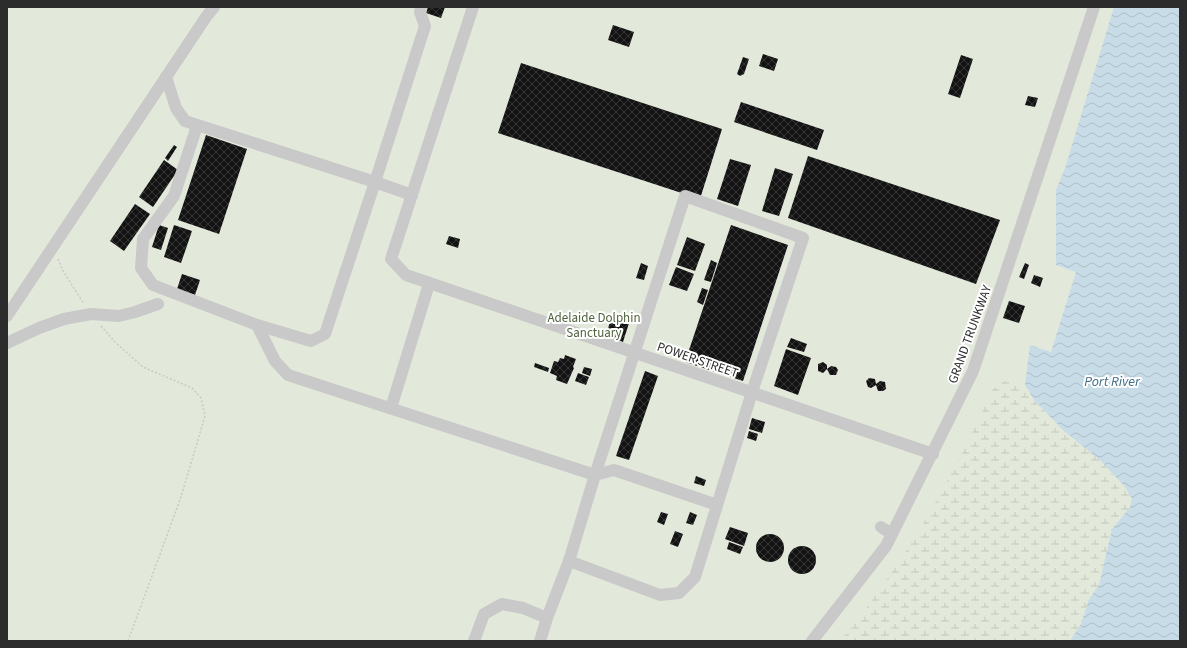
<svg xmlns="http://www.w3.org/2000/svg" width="1187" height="648" viewBox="0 0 1187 648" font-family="'Source Sans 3',sans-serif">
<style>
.green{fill:#e2e9da}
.wetland{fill:url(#wetland-marsh)}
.water{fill:url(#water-waves)}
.building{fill:url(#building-cross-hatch)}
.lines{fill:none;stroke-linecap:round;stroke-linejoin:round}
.path{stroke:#c9c9c9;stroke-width:1.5;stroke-dasharray:2 2;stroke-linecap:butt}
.minor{stroke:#c9c9c9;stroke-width:12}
.labels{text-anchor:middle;stroke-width:4;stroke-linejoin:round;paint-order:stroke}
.park-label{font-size:13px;fill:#50633e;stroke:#fff}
.street-label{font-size:13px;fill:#2c2c2c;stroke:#fff}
.water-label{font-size:14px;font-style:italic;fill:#416d87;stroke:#fff}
</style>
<defs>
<pattern id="wetland-marsh" width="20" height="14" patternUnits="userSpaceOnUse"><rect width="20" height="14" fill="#e2e9da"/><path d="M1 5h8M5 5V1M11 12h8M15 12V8" fill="none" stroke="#c2c8bb"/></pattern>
<pattern id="water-waves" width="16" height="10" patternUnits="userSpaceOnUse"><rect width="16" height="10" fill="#c8dce7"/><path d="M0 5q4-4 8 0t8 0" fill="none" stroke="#acbdc6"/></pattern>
<pattern id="building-cross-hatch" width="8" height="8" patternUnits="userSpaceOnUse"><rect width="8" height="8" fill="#131313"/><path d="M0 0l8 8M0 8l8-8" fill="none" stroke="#363636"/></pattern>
</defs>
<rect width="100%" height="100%" fill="#fff"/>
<rect class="green" x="7" y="7" width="1173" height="634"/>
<path class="wetland" d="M1004,381L1025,385L1034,400L1058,426L1102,462L1125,487L1132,499L1130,507L1112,529L1099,585L1089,599L1081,624L1070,641H840C903,565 952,480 992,390Z"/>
<path class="water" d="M1114,7H1180V641H1070L1081,624L1089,599L1099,585L1112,529L1130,507L1132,499L1125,487L1102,462L1064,431L1034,400L1025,385L1030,345L1051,352L1076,272L1056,265V190L1065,168Z"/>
<g class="building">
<path d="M428,7H445L441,18L426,13Z"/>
<path d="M613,25L634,32L629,47L608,40Z"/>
<path d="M763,54L778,59L774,71L759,66Z"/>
<path d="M961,55L973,59L960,98L948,94Z"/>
<path d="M743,57L749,59L744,74L740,76L737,74Z"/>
<path d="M521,63L722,129L700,199L498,133Z"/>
<path d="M1028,96L1038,98L1035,107L1025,105Z"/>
<path d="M741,102L824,130L817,150L734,122Z"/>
<path d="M206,135L247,149L219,234L178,220Z"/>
<path d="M174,145L177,147L168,161L165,158Z"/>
<path d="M808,156L1000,220L976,284L788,218Z"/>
<path d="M730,159L751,165L738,206L717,199Z"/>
<path d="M164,160L178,170L153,207L139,197Z"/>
<path d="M775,168L793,174L779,216L762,211Z"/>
<path d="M135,204L150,214L124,251L110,241Z"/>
<path d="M159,225L168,228L161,250L152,247Z"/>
<path d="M174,225L192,231L181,263L164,257Z"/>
<path d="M731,225L788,245L743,381L685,362Z"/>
<path d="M449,236L460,239L458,248L446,244Z"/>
<path d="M687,237L705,244L695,271L677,265Z"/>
<path d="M711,260L717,263L711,282L704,280Z"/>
<path d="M641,263L648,266L644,280L636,278Z"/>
<path d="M1025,263L1029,265L1024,279L1019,277Z"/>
<path d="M676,267L694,274L687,291L669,285Z"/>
<path d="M182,274L200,280L195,295L177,289Z"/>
<path d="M1034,275L1043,278L1040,287L1031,283Z"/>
<path d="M702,288L708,290L703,305L697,302Z"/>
<path d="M1009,301L1025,306L1019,323L1003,318Z"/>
<path d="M611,318L629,323L623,342L606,336Z"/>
<path d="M791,338L807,344L804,352L787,347Z"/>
<path d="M786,349L811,358L798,395L774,386Z"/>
<path d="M565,355L576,359L573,367L574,368L567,384L556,380L557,376L550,373L554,361L558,362L560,358L564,359Z"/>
<path d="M823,362L827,365V369L831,366L836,367L838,370L836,375H830L827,369L823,373L818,371V364Z"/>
<path d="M535,363L549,368L548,372L534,367Z"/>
<path d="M584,367L592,369L590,376L582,373Z"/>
<path d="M645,371L658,376L629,460L616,456Z"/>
<path d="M578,373L589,377L586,385L575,381Z"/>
<path d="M869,378L875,379L876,384L880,381L885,382L886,389L883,391H878L876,385L871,388L868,387L866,381Z"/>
<path d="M752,418L765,422L762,433L749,429Z"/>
<path d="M749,431L758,434L756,441L747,438Z"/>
<path d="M696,476L706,480L704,486L694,483Z"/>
<path d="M661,512L668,514L664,525L657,522Z"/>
<path d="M690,512L697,515L693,525L686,523Z"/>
<path d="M730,527L748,533L744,546L725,539Z"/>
<path d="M675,531L683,534L678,547L670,544Z"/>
<circle cx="770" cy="548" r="14"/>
<path d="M729,542L743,547L740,554L727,549Z"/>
<circle cx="802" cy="560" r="14"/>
</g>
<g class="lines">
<g class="path">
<path d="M58,259L63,271L84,304"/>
<path d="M101,326L115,342L143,367L192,388L201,398L205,416L180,500L128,641"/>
</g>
<g class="minor">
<path d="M473,7L391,259L406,275L933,454"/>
<path d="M166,77L176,108L185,121L375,182L325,334L311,341L257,325"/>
<path d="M197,126L174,196L143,239L141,268L153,285L257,325L275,361L288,375L595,475L569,561L547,618"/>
<path d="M412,195L375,182L425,26L420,12L421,7"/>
<path d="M7,316L206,17L214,7"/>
<path d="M7,343L39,328L64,319L91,314L119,316L135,312L158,304"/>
<path d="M391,408L429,284"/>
<path d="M881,527L892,534"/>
<path d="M569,561L660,595L679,593L695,577L752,392L803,238L685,196L595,475L614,470L717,505"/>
<path d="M474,641L484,614L502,604L523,608L547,618L540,641"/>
<path d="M812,641L886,546L973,371L1094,7"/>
</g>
</g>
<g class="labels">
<g class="park-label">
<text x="594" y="322">Adelaide Dolphin<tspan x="594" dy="15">Sanctuary</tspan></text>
</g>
<g class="street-label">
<text transform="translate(969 334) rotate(-70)" y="5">GRAND TRUNKWAY</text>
<text transform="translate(698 359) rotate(19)" y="5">POWER STREET</text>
</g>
<g class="water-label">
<text x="1112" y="386">Port River</text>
</g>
</g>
<rect width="1187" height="648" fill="none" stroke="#2c2c2c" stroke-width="16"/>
</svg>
